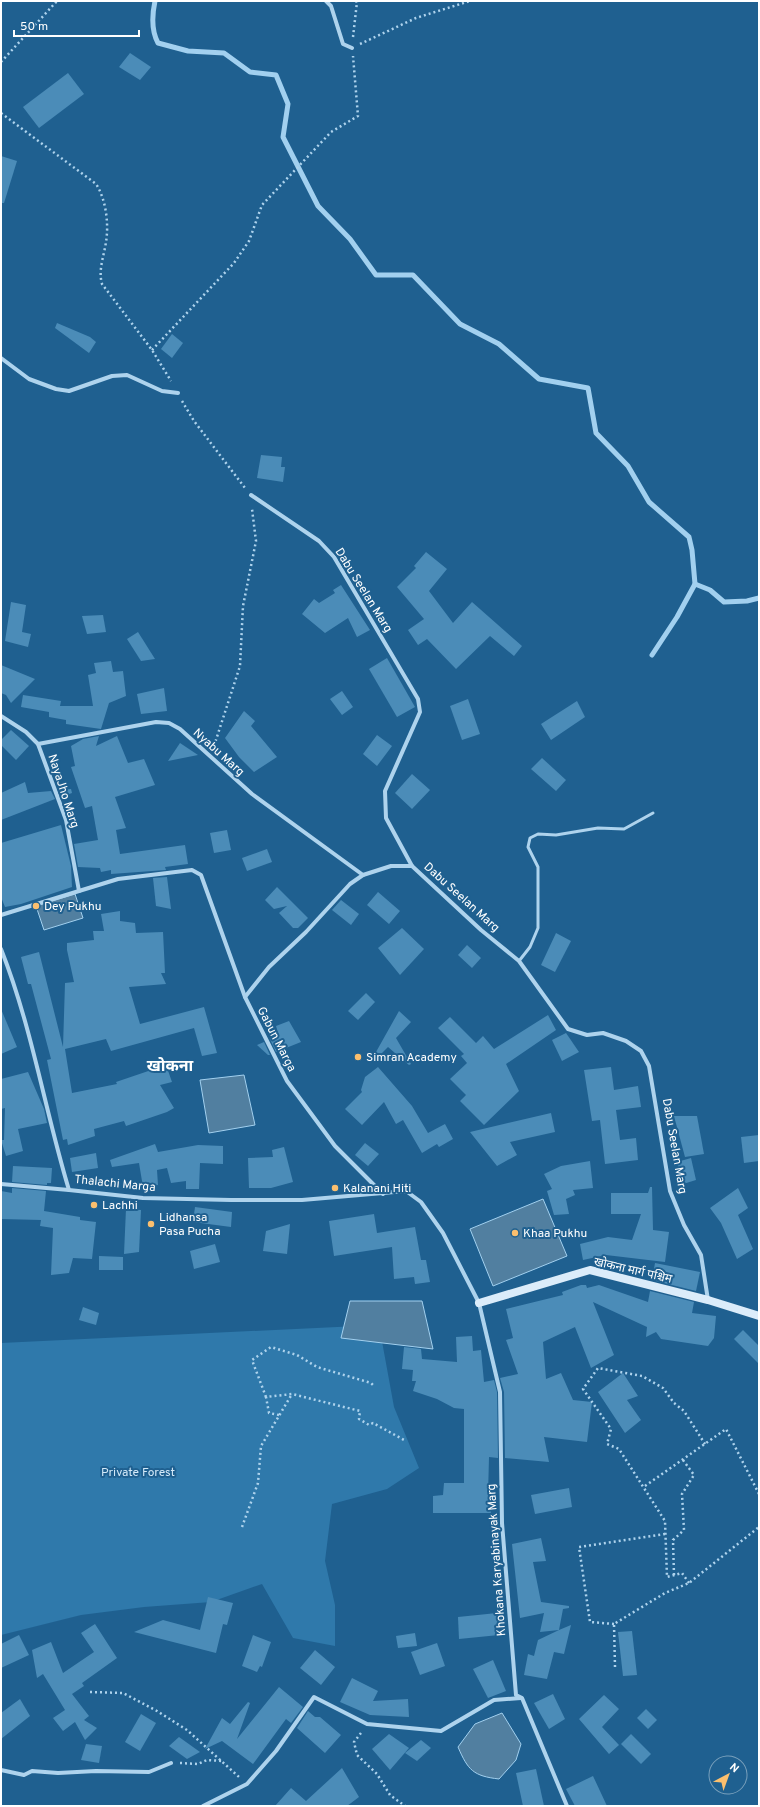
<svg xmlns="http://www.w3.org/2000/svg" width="760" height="1807" viewBox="0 0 760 1807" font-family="Overpass,'Noto Sans Devanagari',sans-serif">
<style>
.green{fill:#2f79ab}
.water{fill:#517fa0;stroke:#a2d0ef}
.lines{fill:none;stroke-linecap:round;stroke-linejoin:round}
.stream{stroke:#a2d0ef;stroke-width:5}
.building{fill:#4b8cb8}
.path{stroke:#aed3ed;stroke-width:2.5;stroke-dasharray:2 3;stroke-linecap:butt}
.lane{stroke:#aed3ed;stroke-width:3}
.street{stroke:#aed3ed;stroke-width:4}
.secondary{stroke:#dbecfa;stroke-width:8}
.poi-dot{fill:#fbbf6e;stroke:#1f6090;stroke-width:1.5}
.labels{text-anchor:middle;stroke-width:4;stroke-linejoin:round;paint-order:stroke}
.street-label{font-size:12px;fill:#fff;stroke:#1f6090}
.poi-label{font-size:12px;fill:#fff;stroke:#1f6090;text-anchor:start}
.park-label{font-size:12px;fill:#d4eaf9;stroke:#1f6090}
.district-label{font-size:16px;font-weight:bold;fill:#fff;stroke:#1f6090}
</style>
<rect width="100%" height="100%" fill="#1f6090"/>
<path class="green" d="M379,1325L394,1407L419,1468L387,1489L332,1504L325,1561L335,1605V1646L293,1638L262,1584L211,1602L144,1607L81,1615L1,1635V1343Z"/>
<g class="water">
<path d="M75,894L83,918L44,930L36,906Z"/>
<path d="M244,1075L255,1125L209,1133L200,1080Z"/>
<path d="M543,1199L567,1256L493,1286L470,1229Z"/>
<path d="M350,1301H422L433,1349L341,1338Z"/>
<path d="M502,1713L521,1744L516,1760L499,1779C473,1776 468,1770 458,1747L475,1724Z"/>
</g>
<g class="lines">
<g class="stream">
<path d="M155,1C152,15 151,30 158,43L188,51L224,53L250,72L276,75L288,104L283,137L318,206L350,239L376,275H413L460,324L499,344L539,379L588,388L596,433L628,466L649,502L689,537L692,550L695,584L677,617L652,655"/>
<path d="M695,584L710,590L724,602L747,601L759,598"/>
</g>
</g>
<g class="building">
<path d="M130,53L151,67L140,80L119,67Z"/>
<path d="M68,73L84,94L39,128L23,107Z"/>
<path d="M1,156L17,161L4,203H1Z"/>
<path d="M57,323L90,337L96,342L89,353L55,328Z"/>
<path d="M172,334L183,343L172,358L161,349Z"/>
<path d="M261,455L282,457L281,467H285L283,482L257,478Z"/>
<path d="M426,552L447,569L429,591L453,623L472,602L522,646L514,656L490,636L456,669L427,639L418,645L408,630L424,619L397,587L416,568L414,566Z"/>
<path d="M341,585L370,630L357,637L348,618L325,633L302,614L314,599L319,603L335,593L333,590Z"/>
<path d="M11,602L26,605L22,632L31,634L28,647L5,641Z"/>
<path d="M103,615L106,632L87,634L82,616Z"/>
<path d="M138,632L155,659L141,661L127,639Z"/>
<path d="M387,658L415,707L397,717L369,669Z"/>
<path d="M111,661L113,672L123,671L126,696L109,703L101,729L66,724V720L49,717V712L21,707L23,695L61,701L60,706H93L88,675L96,673L94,663Z"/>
<path d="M1,665L35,679L11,703L6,695L1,693Z"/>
<path d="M164,688L167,711L141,714L137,694Z"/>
<path d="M342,691L353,707L342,715L330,699Z"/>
<path d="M468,699L480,734L462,740L450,706Z"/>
<path d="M577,701L585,717L551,740L541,724Z"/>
<path d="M244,711L255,721L251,726L277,757L254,772L239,757L225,738Z"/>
<path d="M11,730L29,746L16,760L1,745V740Z"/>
<path d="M377,735L392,746L377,766L363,754Z"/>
<path d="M99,736L96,746L117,736L128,763L144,759L155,785L115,797L126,828L116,830L120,854L185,845L188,864L165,867L166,870L111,874V870L101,872L100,868L78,867L74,844L98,840L92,806L85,808L71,767L75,766L71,746L83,739Z"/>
<path d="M180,743L198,755L168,761Z"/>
<path d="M542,758L566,780L556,791L531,769Z"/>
<path d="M412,774L430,790L412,809L395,793Z"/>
<path d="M25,782L28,793L51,791L55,799L1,820V793Z"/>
<path d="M71,789L72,793L61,797L59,790Z"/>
<path d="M61,825L71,866L72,887L21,904L5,907L1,897V843Z"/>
<path d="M227,830L231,850L214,853L210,833Z"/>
<path d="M267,849L272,862L247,871L242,858Z"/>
<path d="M167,877L171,909L156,906L153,878Z"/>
<path d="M277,887L308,918L298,928H293L279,913L287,906L274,909L265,900Z"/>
<path d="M378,892L400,911L389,924L367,905Z"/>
<path d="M341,900L359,914L351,925L332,910Z"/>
<path d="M120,911V921L135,923L136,933L163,932L165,973H161L166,984L129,987L140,1024L204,1007L217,1053L202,1056L194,1028L111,1051L106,1039L65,1049L72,1093L117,1084L116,1082L166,1065L172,1082L160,1085L174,1108L167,1112L126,1126L124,1121L94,1129L95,1136L68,1145L67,1139L63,1140L47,1060L51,1059L31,984H28L21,957L39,952L63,1047L65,983L74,982L67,950V943L94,940L93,931H104L101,914Z"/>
<path d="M402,928L424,949L400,975L378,948Z"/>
<path d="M556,933L571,941L555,972L541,965Z"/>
<path d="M467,945L481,958L472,968L458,955Z"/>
<path d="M366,993L375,1002L358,1020L348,1011Z"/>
<path d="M1,1009L17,1047L1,1054Z"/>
<path d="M399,1011L411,1022L396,1038L411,1064L409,1065L388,1047L380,1055L376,1052Z"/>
<path d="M548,1015L556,1030L506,1064L519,1091L484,1125L460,1101L466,1095L450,1079L467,1063L461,1056L464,1054L438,1028L450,1017L476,1043L483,1036L494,1049Z"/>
<path d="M289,1021L301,1042L276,1052L270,1039L279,1036L276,1026Z"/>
<path d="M566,1033L579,1052L562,1061L552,1040Z"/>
<path d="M264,1042L270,1055H268L257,1045Z"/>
<path d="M378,1067L412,1106L428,1133L445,1124L453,1139L439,1147L437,1144L422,1153L403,1120L396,1124L384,1102L362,1125L345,1109L362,1092L361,1090L365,1077Z"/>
<path d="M611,1067L614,1090L638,1086L641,1107L616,1110L620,1140L636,1138L638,1160L605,1164L600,1120L592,1121L584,1070Z"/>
<path d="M28,1072L44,1109L47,1123L18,1129L23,1151L6,1156L1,1140H4L5,1108L1,1109V1079Z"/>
<path d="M551,1113L555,1132L510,1142L517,1155L497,1166L470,1132Z"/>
<path d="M674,1116H697L704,1154L685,1157Z"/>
<path d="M759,1135V1161L744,1163L741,1137Z"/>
<path d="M365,1143L379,1154L368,1166L355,1155Z"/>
<path d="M155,1144L158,1152L198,1145L223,1146V1164L200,1163L199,1189H186V1181L171,1183L167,1168L157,1170L158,1185L143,1187L139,1163L112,1167L110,1160Z"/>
<path d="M284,1147L293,1182L271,1188H249L248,1158L273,1157L272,1150Z"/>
<path d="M96,1153L98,1168L72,1172L70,1158Z"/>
<path d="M691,1158L696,1180L683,1184L677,1162Z"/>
<path d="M590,1161L593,1188L573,1190L575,1195L566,1199L569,1214L554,1215L547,1191L552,1189L544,1174L561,1166Z"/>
<path d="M13,1166L52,1168L51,1183H47V1185L12,1182Z"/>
<path d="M650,1187H652L653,1230L669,1232L665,1262L606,1255L583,1260L580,1244L608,1237L632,1240L641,1214H611V1193H648Z"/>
<path d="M12,1188L46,1191L44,1211L80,1217V1220L96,1222L92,1259L73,1258L69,1273L51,1275L53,1228L40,1226L41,1220L1,1219V1191L12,1193Z"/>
<path d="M738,1188L748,1208L738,1215L753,1249L737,1259L721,1223L710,1208Z"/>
<path d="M195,1207L232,1212L231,1227L193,1222Z"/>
<path d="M126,1209L141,1210L139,1252L124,1254Z"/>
<path d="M374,1214L377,1233L415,1227L421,1260H426L430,1282L415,1284L414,1277L394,1279L392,1247L334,1256L329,1221Z"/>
<path d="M290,1224L287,1254L263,1251L266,1231Z"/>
<path d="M215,1244L220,1262L194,1269L190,1251Z"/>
<path d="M99,1256L123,1257V1270H99Z"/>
<path d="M655,1263L700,1272L696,1291L652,1280Z"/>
<path d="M581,1285H586L587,1288L599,1285L648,1302L650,1291L694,1302L692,1313L716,1316L714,1338L708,1346L661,1339L656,1332L646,1337L647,1327L593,1302L614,1355L591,1368L575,1327L543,1342L546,1379L561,1373L573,1400L592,1402L587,1442L544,1437L549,1462L505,1458L504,1392L500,1378L518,1374L506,1340L513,1338L506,1309L563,1295L562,1292Z"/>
<path d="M83,1307L99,1313L96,1325L79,1320Z"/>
<path d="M743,1330L759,1346V1364L734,1339Z"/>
<path d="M472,1336L473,1351L481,1350L484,1382L494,1380L497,1392L498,1458L489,1457L488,1496H491V1513H433V1496L443,1495L444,1483H464V1409L454,1408L437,1399L413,1391L416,1381H412L413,1370L402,1369L404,1347L421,1349L422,1359L457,1362L456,1337Z"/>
<path d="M623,1373L638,1396L627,1400L641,1420L625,1433L598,1392Z"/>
<path d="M569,1488L572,1507L535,1514L531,1495Z"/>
<path d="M541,1538L546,1561L533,1562L541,1602L569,1606V1608L563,1609L559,1630L571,1625L564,1654L554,1652L547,1679L524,1675L528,1654L534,1656L538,1640L559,1630L540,1632L544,1613L520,1618L512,1544Z"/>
<path d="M208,1597L233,1603L227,1625L223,1624L216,1653L134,1632L163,1620L200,1630Z"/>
<path d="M497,1613L499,1635L459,1639L458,1617Z"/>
<path d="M95,1624L117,1658L82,1683L84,1686L72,1694L89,1716L84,1720L97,1728L85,1740L75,1722L63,1731L53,1718L65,1710L43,1674L37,1678L32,1650L51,1642L63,1673L94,1652L81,1633Z"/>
<path d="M632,1631L637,1675L623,1676L618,1632Z"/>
<path d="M415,1633L417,1646L398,1648L396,1636Z"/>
<path d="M19,1635L29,1655L1,1668V1644Z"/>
<path d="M253,1635L271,1642L262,1667L260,1666L257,1672L242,1666Z"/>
<path d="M437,1643L445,1666L420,1675L411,1652Z"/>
<path d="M315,1650L335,1667L321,1685L300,1668Z"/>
<path d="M493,1660L506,1691L488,1698L473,1669Z"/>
<path d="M352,1678L378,1691L373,1701L408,1699L409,1717L370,1715L340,1702Z"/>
<path d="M279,1687L303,1707L291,1723L286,1719L253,1764L222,1741L205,1749L222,1718L230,1724L248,1702L250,1703L237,1739Z"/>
<path d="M553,1694L565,1719L549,1729L534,1703Z"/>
<path d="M604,1695L619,1709L602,1727L619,1745L609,1754L579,1719Z"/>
<path d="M20,1699L30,1716L1,1739V1713Z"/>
<path d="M646,1709L657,1720L648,1729L637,1718Z"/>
<path d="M308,1711L315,1717H320L341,1735L325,1753L297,1728Z"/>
<path d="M141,1714L156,1723L140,1751L125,1742Z"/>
<path d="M389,1734L409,1748L390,1770L372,1749Z"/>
<path d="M631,1734L651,1754L641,1764L621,1744Z"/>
<path d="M179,1737L200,1752L187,1759L169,1746Z"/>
<path d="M421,1740L431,1748L417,1761L405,1753Z"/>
<path d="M86,1744L102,1746L99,1763L81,1760Z"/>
<path d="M342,1768L359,1797L347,1806H275L291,1788L306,1801Z"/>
<path d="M536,1769L544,1806H523L516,1773Z"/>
<path d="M593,1776L607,1806H575L566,1789Z"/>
</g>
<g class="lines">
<g class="path">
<path d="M353,37L357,2L355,1"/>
<path d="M360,44L416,18L470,1"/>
<path d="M1,62L57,1"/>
<path d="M1,113L96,184C106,199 109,224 106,242C104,256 98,270 102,284L152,350L171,381"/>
<path d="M152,350L234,263L249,241L262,205L331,132L358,116L353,56"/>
<path d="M182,401L194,421L245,488"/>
<path d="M214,746L240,666L243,606L256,541L252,509"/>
<path d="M266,1397L252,1360L271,1347L297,1355L317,1367L371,1383L374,1386"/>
<path d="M279,1415L269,1413L266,1397L292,1394L360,1411L359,1419L369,1425L373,1423L406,1441"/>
<path d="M645,1486L726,1429L759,1494"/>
<path d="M242,1527L258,1483L261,1446L292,1394"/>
<path d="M674,1575L673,1540L684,1530L682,1494L694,1475L683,1460"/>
<path d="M689,1583L682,1573L667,1577L665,1521L619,1449L607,1444L611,1429L583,1389L598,1368L642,1376L663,1388L674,1403L684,1411L705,1444"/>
<path d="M614,1624L590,1622L579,1547L665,1534"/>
<path d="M615,1667L614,1624L665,1593L689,1583L759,1527"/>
<path d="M90,1692L123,1693L157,1711L187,1730L239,1777"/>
<path d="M361,1733L354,1742L357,1755L377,1774L390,1795L405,1806"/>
<path d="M180,1763L198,1764L207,1760L222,1761"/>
</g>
<path class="lane" d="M519,961L530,947L538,928V867L528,847L530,838L538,834L556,835L598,828L624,829L653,813"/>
<g class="street">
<path d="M326,1L331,6L343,44L352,48"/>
<path d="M1,358L29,379L56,389L69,391L112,376L127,375L162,391L178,393"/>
<path d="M251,495L319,541L334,557L418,699L420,712L385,791L386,818L412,866L481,930L519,961L568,1029L587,1035L603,1033L626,1041L641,1051L649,1066L670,1191L684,1225L701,1255L708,1300"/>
<path d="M1,716L26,732L38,744L66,820L79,891"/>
<path d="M38,744L156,722L169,723L180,729L252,794L363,875"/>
<path d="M1,915L118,879L192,870L201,875L245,997L287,1081L335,1146L383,1194"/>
<path d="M1,949C32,1027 45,1111 69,1190L143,1198L231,1200H302L406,1191L421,1202L443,1233L479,1303L500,1392L502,1523L516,1695L522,1698L567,1806"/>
<path d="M245,997L269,967L306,932L350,884L363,875L391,866H412"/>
<path d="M1,1184L69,1190"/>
<path d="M1,1770L24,1775L32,1771L58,1773L96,1771L149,1772L171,1763"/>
<path d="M203,1806L247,1784L276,1751L314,1697L367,1724L441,1731L494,1700L521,1698"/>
</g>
<path class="secondary" d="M479,1303L590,1270L708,1300L759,1316"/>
</g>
<g class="poi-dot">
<circle cx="36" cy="906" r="4"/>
<circle cx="358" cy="1057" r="4"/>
<circle cx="335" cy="1188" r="4"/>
<circle cx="94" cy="1205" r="4"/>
<circle cx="151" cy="1224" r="4"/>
<circle cx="515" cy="1233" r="4"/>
</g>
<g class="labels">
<g class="street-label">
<text transform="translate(364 590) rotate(58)" y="4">Dabu Seelan Marg</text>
<text transform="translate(219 752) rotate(42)" y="4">Nyabu Marg</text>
<text transform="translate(64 791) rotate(72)" y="4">NayaJho Marg</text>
<text transform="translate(462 897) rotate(42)" y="4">Dabu Seelan Marg</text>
<text transform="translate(277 1039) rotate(63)" y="4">Gabun Marga</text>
<text transform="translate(675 1146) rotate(80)" y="4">Dabu Seelan Marg</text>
<text transform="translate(115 1183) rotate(6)" y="4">Thalachi Marga</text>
<text transform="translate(633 1270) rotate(13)" y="4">खोकना मार्ग पश्चिम</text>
<text transform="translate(496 1560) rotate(-94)" y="4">Khokana Karyabinayak Marg</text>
</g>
<g class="poi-label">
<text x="44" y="910">Dey Pukhu</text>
<text x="366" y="1061">Simran Academy</text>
<text x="343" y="1192">Kalanani Hiti</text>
<text x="102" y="1209">Lachhi</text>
<text x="159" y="1221">Lidhansa<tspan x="159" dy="14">Pasa Pucha</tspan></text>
<text x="523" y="1237">Khaa Pukhu</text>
</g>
<g class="park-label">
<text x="138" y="1476">Private Forest</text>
</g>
<g class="district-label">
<text x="170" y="1071">खोकना</text>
</g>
</g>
<rect width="760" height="1807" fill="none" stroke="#ffffff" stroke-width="4"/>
<g transform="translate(728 1775) rotate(41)"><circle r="19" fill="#1f6090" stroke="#79a0bc"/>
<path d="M0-3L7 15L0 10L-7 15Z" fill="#fbbf6e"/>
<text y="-6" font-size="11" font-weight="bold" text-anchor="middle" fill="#ffffff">N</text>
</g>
<path d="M14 30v6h125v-6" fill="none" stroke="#ffffff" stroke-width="2"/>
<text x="20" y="30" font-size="12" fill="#ffffff" stroke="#1f6090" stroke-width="3" paint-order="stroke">50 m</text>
</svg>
